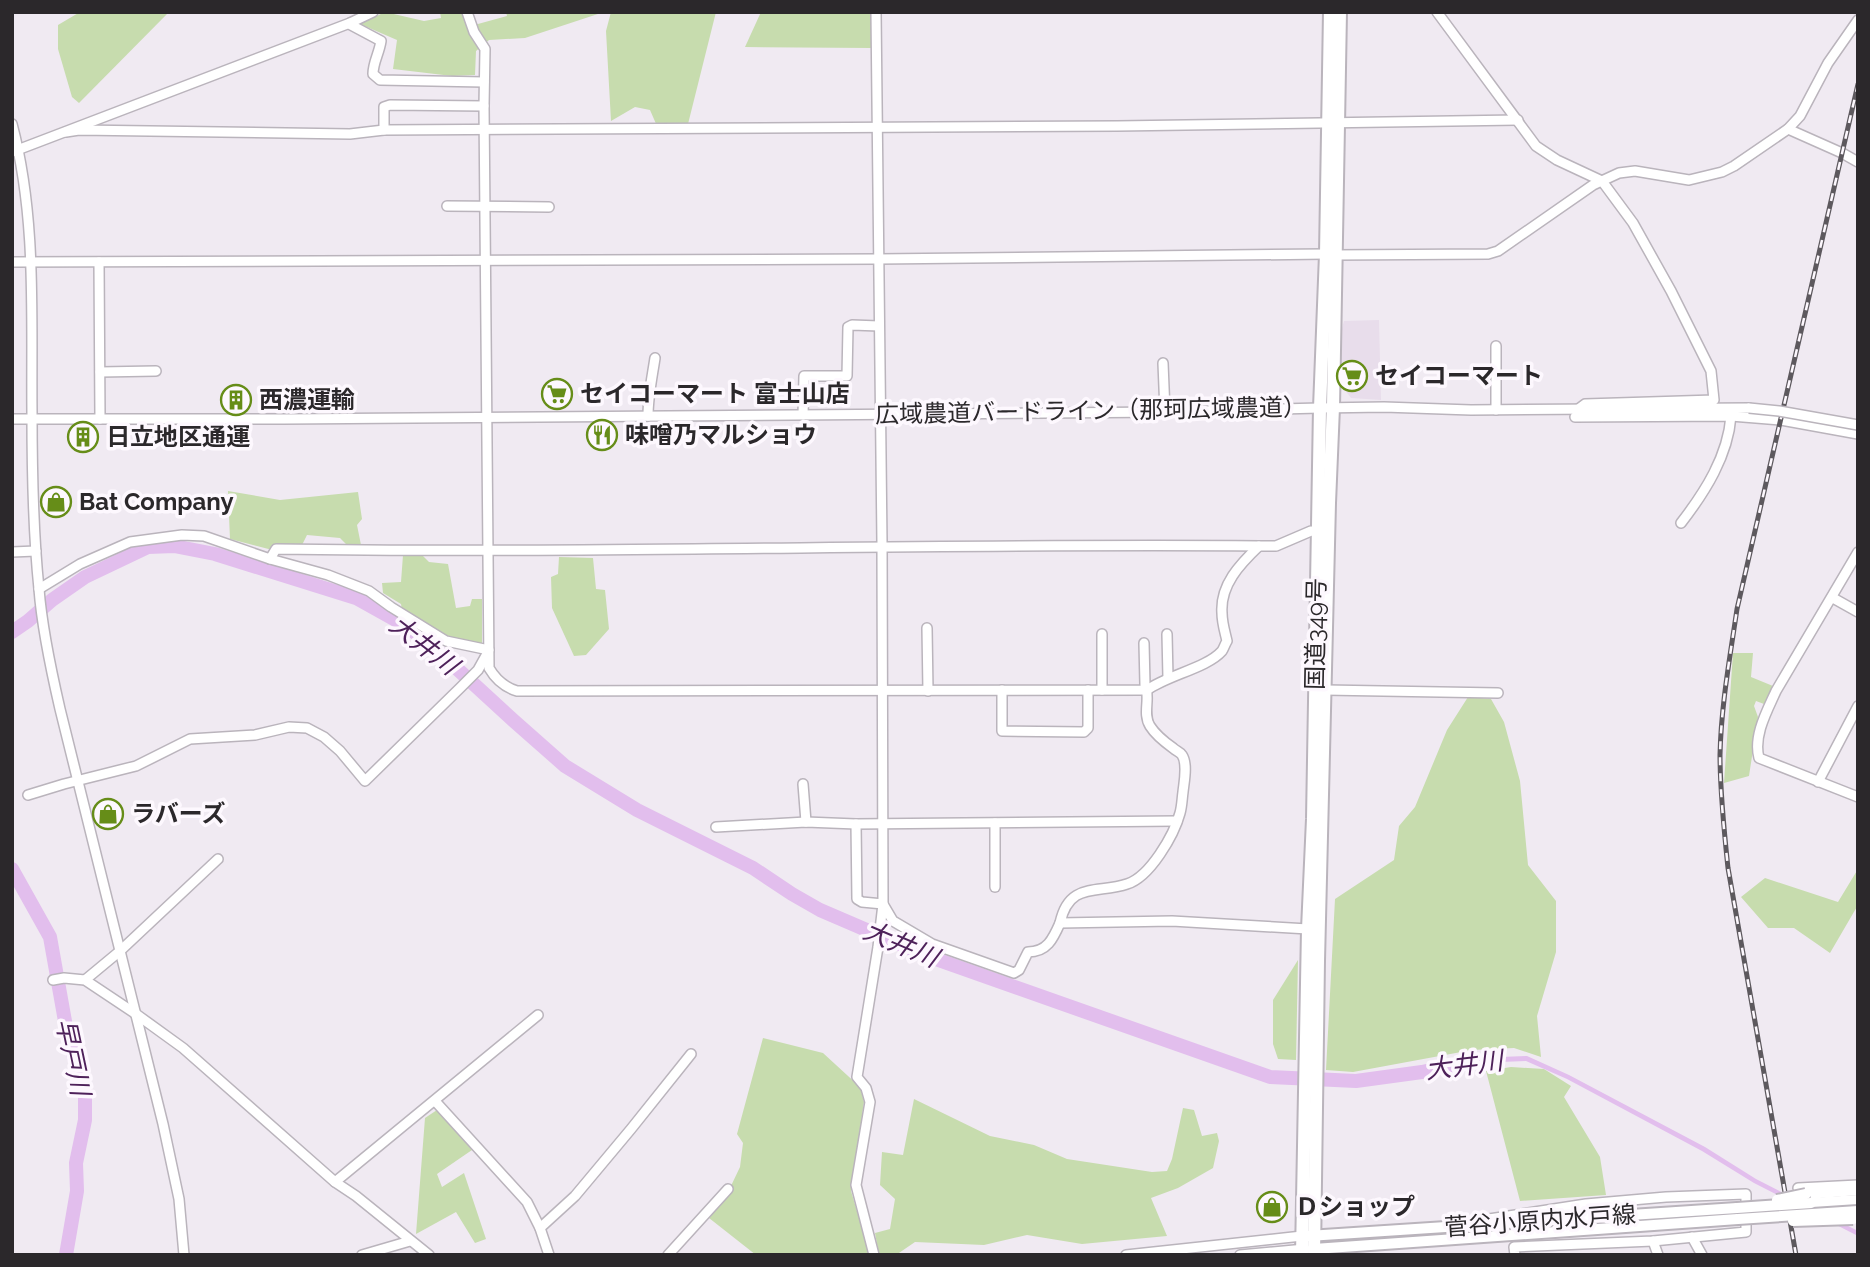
<svg xmlns="http://www.w3.org/2000/svg" width="1870" height="1267" viewBox="0 0 1870 1267" font-family="Raleway,'Noto Sans JP',sans-serif">
<style>
.built{fill:#e8ddeb}
.green{fill:#c7dcae}
.water{fill:#e2beed}
.lines{fill:none;stroke-linecap:round;stroke-linejoin:round}
.river{stroke:#e2beed;stroke-width:14}
.minor-casing{stroke:#bab4bc;stroke-width:12}
.major-casing{stroke:#bab4bc;stroke-width:14}
.highway-casing{stroke:#bab4bc;stroke-width:16}
.minor{stroke:#fff;stroke-width:9}
.major{stroke:#fff;stroke-width:10}
.highway{stroke:#fff;stroke-width:12}
.rail-casing{stroke:#5d595e;stroke-width:5}
.rail{stroke:#fdf8fe;stroke-width:2.5;stroke-dasharray:8;stroke-linecap:butt}
.minor-bridge-casing{stroke:#bab4bc;stroke-width:12;stroke-linecap:butt}
.major-bridge-casing{stroke:#bab4bc;stroke-width:14;stroke-linecap:butt}
.minor-bridge{stroke:#fff;stroke-width:9}
.major-bridge{stroke:#fff;stroke-width:10}
.labels{text-anchor:middle;stroke-width:7;stroke-linejoin:round;paint-order:stroke}
.poi-label{font-size:24px;font-weight:bold;fill:#2b282b;stroke:#fdf8fe;text-anchor:start}
.street-label{font-size:24px;fill:#2b282b;stroke:#fdf8fe}
.water-label{font-size:26px;font-style:italic;fill:#4e215a;stroke:#fdf8fe}
</style>
<rect width="100%" height="100%" fill="#f0eaf2"/>
<path class="built" d="M1379,320L1381,400L1351,398L1340,383V336L1344,321Z"/>
<g class="green">
<path d="M80,12H169L79,103L72,97L58,49V25Z"/>
<path d="M385,12L424,21L441,18L440,12H462L467,27L507,16L506,12H604L525,38L489,40L476,51L475,75L452,76L393,69L397,40L360,24Z"/>
<path d="M611,12H716L688,124L657,126L650,110L635,107L611,121L606,31Z"/>
<path d="M761,12H872L871,48L745,47Z"/>
<path d="M228,491L280,500L358,492L362,519L357,525L361,545H347L340,538L307,535L302,545L284,553L230,539Z"/>
<path d="M421,554L429,562L448,564L456,608L470,606L472,599H482V646L447,638L402,610L401,604L383,593L382,583L401,582L403,555Z"/>
<path d="M559,557L593,558L596,589L605,590L609,629L586,655L574,656L552,608L551,577L558,574Z"/>
<path d="M1733,653H1753L1751,677L1773,686L1764,704L1756,701L1754,706L1758,717L1749,776L1724,783Z"/>
<path d="M1468,697L1491,699L1504,722L1520,781L1528,865L1556,901V952L1537,1016L1541,1057L1514,1048L1472,1050L1353,1072L1326,1070L1335,899L1394,860L1399,826L1415,807L1447,730Z"/>
<path d="M1858,869V905L1830,953L1794,928H1768L1741,897L1765,878L1838,902Z"/>
<path d="M1298,960L1296,1060L1278,1059L1273,1044V1000Z"/>
<path d="M763,1038L823,1053L860,1087L864,1102L851,1191L870,1255H756L709,1218L730,1188L740,1167L743,1143L737,1134Z"/>
<path d="M1511,1067L1544,1069L1571,1086L1564,1097L1600,1157L1606,1195L1520,1201L1486,1071Z"/>
<path d="M914,1099L990,1136L1034,1145L1067,1159L1152,1172L1167,1171L1172,1159L1183,1108L1194,1110L1202,1136L1217,1133L1219,1141L1213,1168L1178,1188L1151,1198L1167,1236L1082,1244L1027,1235L984,1245L915,1242L896,1255H879L875,1233L890,1229L895,1199L880,1185L882,1152L903,1155Z"/>
<path d="M437,1110L472,1150L437,1174L442,1187L464,1173L486,1239L475,1243L456,1212L416,1234L425,1118Z"/>
</g>
<path class="water" d="M1527,1056L1569,1075L1705,1147L1756,1179L1858,1231V1236L1754,1183L1702,1151L1567,1079L1526,1061L1475,1063L1474,1058Z"/>
<g class="lines">
<g class="river">
<path d="M12,632L28,621L52,600L85,577L148,547L174,546L215,554L356,598L408,627L441,654L514,721L565,766L637,810L753,868L792,894L820,910L927,956L1270,1077L1356,1081L1422,1072L1475,1060H1494"/>
<path d="M12,869L50,937L68,1038L85,1092V1120L76,1163L77,1191L66,1255"/>
</g>
<g class="minor-casing">
<g id="minor">
<path d="M467,12L474,32L485,49L484,106L489,668C496,680 504,687 517,691L1147,690C1168,675 1207,668 1222,651C1224,648 1225,644 1227,641C1225,632 1222,623 1222,613C1220,585 1240,564 1259,546"/>
<path d="M1437,12L1536,146L1557,160L1602,181L1633,223L1671,291L1711,371L1714,400L1585,404L1577,410"/>
<path d="M350,23L351,25L381,41C379,54 373,62 373,74L380,80L484,82"/>
<path d="M12,124C37,218 31,317 32,414C32,472 33,531 39,589C42,629 51,670 60,709L163,1124L179,1199L184,1255"/>
<path d="M1788,129L1842,153L1858,162"/>
<path d="M384,130V107L390,105L484,106"/>
<path d="M66,132L79,130L350,134L384,130L1117,126L1518,120"/>
<path d="M12,152L350,23L373,12"/>
<path d="M447,206L549,207"/>
<path d="M1335,255L1488,254L1498,251L1593,185L1619,173L1635,171L1689,180L1722,172L1734,166L1788,129L1800,116L1828,63L1858,20"/>
<path d="M12,262L878,259L1326,254"/>
<path d="M99,262L100,419"/>
<path d="M1163,363L1165,412"/>
<path d="M100,372L156,371"/>
<path d="M1496,410V346"/>
<path d="M803,415L804,376H847L848,327L852,325L879,326"/>
<path d="M648,416C648,396 652,378 655,358"/>
<path d="M1575,417L1731,416L1781,420L1858,434"/>
<path d="M12,419H284L1165,412L1320,408L1384,407L1471,410L1749,408"/>
<path d="M1681,523C1705,492 1728,456 1731,416"/>
<path d="M12,552L36,551"/>
<path d="M1858,552L1776,691C1767,711 1753,736 1759,758L1858,797"/>
<path d="M270,559L276,549C604,554 932,543 1259,546H1276L1311,531L1323,532"/>
<path d="M39,589L80,564L130,542L182,535L204,536L270,559L328,575L369,591L391,607L446,641L489,650"/>
<path d="M1833,598L1858,612"/>
<path d="M927,628L928,691"/>
<path d="M1102,634V690"/>
<path d="M1167,634L1168,678"/>
<path d="M1144,643L1145,685C1151,698 1142,713 1150,726C1155,734 1166,743 1173,748C1176,751 1180,752 1182,755C1188,764 1184,782 1183,792C1182,799 1182,806 1180,813C1174,835 1150,877 1127,884C1098,894 1069,881 1060,923L1172,921L1308,929"/>
<path d="M1002,690V731L1084,732L1088,728V690"/>
<path d="M1325,690L1498,693"/>
<path d="M1818,782L1858,706"/>
<path d="M803,784L806,822"/>
<path d="M28,795L64,784L136,766L190,739L255,735L289,727L307,728L324,737L340,751L365,781L460,688L478,670L488,652"/>
<path d="M995,823V887"/>
<path d="M856,824L857,899L862,902L883,904L893,921L932,944L1014,973L1019,970L1028,952C1047,952 1053,939 1060,923"/>
<path d="M716,827L806,822L856,824L1177,821"/>
<path d="M53,980L64,978L85,980L136,1014L183,1048L335,1182L356,1196L429,1255"/>
<path d="M85,980L120,951L218,859"/>
<path d="M435,1101L527,1202L540,1228L549,1255"/>
<path d="M335,1182L538,1015"/>
<path d="M1798,1188L1858,1185"/>
<path d="M1476,1221L1586,1204L1666,1197L1746,1194V1232L1653,1241L1514,1247L1515,1255"/>
<path d="M540,1228L575,1196L631,1129L691,1054"/>
<path d="M1692,1237L1702,1255"/>
<path d="M1653,1241L1658,1255"/>
<path d="M362,1255L410,1241"/>
<path d="M668,1255L728,1189"/>
<path d="M874,1255L856,1185L870,1102L866,1088L857,1077L878,947L883,904L882,544L876,12"/>
<path d="M1126,1255L1302,1236"/>
<path d="M1240,1255L1305,1249"/>
</g>
</g>
<g class="major-casing">
<g id="major">
<path d="M1806,1194L1858,1190"/>
<path d="M1811,1203L1858,1200"/>
<path d="M1308,1236L1737,1208"/>
<path d="M1314,1249L1738,1219"/>
</g>
</g>
<g class="highway-casing">
<g id="highway">
<path d="M1302,1255L1308,929L1313,819L1320,408L1326,254L1330,12"/>
<path d="M1314,1255L1318,961L1329,503L1333,407L1340,12"/>
</g>
</g>
<use href="#minor" class="minor"/>
<use href="#major" class="major"/>
<use href="#highway" class="highway"/>
<g class="rail-casing">
<path id="rail" d="M1796,1255L1728,868C1724,830 1720,793 1720,755C1721,706 1730,657 1737,609L1858,84"/>
</g>
<use href="#rail" class="rail"/>
<g class="minor-bridge-casing">
<path id="minor-bridge" d="M1749,408L1779,411L1858,425"/>
</g>
<g class="major-bridge-casing">
<g id="major-bridge">
<path d="M1777,1200L1806,1194"/>
<path d="M1737,1208L1811,1203"/>
<path d="M1738,1219L1858,1211"/>
<path d="M1793,1221L1853,1219"/>
</g>
</g>
<use href="#minor-bridge" class="minor-bridge"/>
<use href="#major-bridge" class="major-bridge"/>
</g>
<defs>
<g id="supermarket-ring" transform="scale(1.575)"><circle r="9.5" fill="#fdf8fe" stroke="#668d18" stroke-width="1.5"/><path d="M-6-5.5h2.5l.6 2H6L4.5 2H-2.5L-4.4-4H-6ZM-1.5 3.2a1.3 1.3 0 1 0 .1 0ZM3 3.2a1.3 1.3 0 1 0 .1 0Z" fill="#668d18"/></g>
<g id="building-ring" transform="scale(1.575)"><circle r="9.5" fill="#fdf8fe" stroke="#668d18" stroke-width="1.5"/><path d="M-4-6H4V6H1V3H-1V6H-4ZM-2.5-4.3h1.7v1.8h-1.7ZM.8-4.3h1.7v1.8H.8ZM-2.5-1h1.7V.8h-1.7ZM.8-1h1.7V.8H.8Z" fill="#668d18"/></g>
<g id="restaurant-ring" transform="scale(1.575)"><circle r="9.5" fill="#fdf8fe" stroke="#668d18" stroke-width="1.5"/><path d="M-5-6h1v4h1v-4h1v4h1v-4h1v5L-1.5 .5V6h-2V.5L-5-1ZM5-6V6H3V1.5H1.5Q1.5-4 5-6Z" fill="#668d18"/></g>
<g id="shop-ring" transform="scale(1.575)"><circle r="9.5" fill="#fdf8fe" stroke="#668d18" stroke-width="1.5"/><path d="M-5-2.5h2.3a2.7 3.5 0 0 1 5.4 0H5L5.5 6h-11ZM-1.5-2.5h3a1.5 2.3 0 0 0-3 0Z" fill="#668d18"/></g>
</defs>
<g fill-rule="evenodd">
<use href="#supermarket-ring" x="1352" y="376"/>
<use href="#supermarket-ring" x="557" y="394"/>
<use href="#building-ring" x="236" y="400"/>
<use href="#restaurant-ring" x="602" y="435"/>
<use href="#building-ring" x="83" y="437"/>
<use href="#shop-ring" x="56" y="502"/>
<use href="#shop-ring" x="108" y="814"/>
<use href="#shop-ring" x="1272" y="1207"/>
</g>
<g class="labels">
<g class="poi-label">
<text x="1375" y="384">セイコーマート</text>
<text x="580" y="402">セイコーマート 富士山店</text>
<text x="259" y="408">西濃運輸</text>
<text x="625" y="443">味噌乃マルショウ</text>
<text x="106" y="445">日立地区通運</text>
<text x="79" y="510">Bat Company</text>
<text x="131" y="822">ラバーズ</text>
<text x="1295" y="1215">Ｄショップ</text>
</g>
<g class="street-label">
<text transform="translate(1091 411) rotate(-1)" y="8">広域農道バードライン（那珂広域農道）</text>
<text transform="translate(1316 634) rotate(-89)" y="8">国道349号</text>
<text transform="translate(1540 1221) rotate(-4)" y="8">菅谷小原内水戸線</text>
</g>
<g class="water-label">
<text transform="translate(424 645) rotate(38)" y="9">大井川</text>
<text transform="translate(901 944) rotate(23)" y="9">大井川</text>
<text transform="translate(73 1057) rotate(78)" y="9">早戸川</text>
<text transform="translate(1464 1065) rotate(-7)" y="9">大井川</text>
</g>
</g>
<rect width="1870" height="1267" fill="none" stroke="#2b282b" stroke-width="28"/>
</svg>
